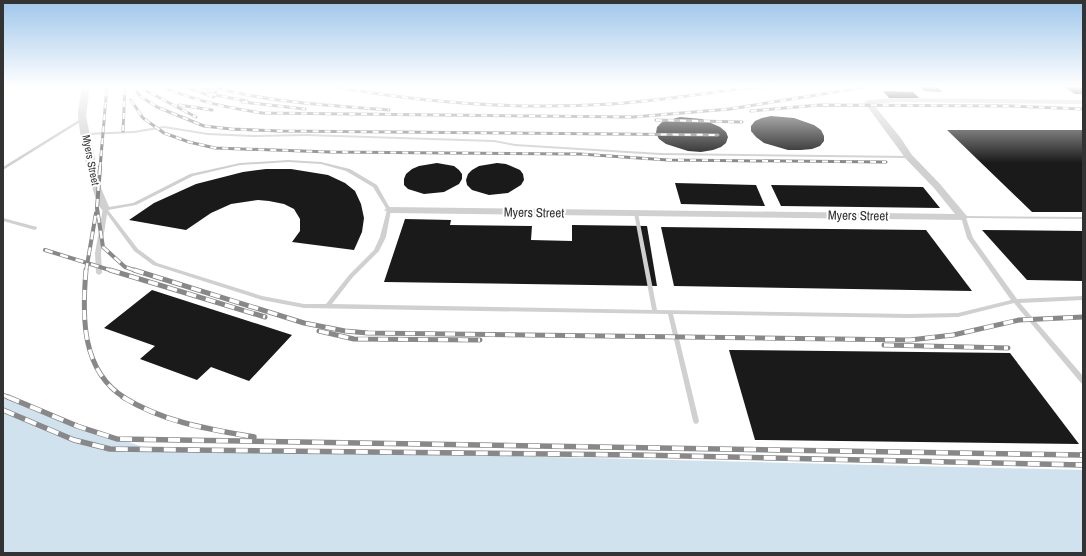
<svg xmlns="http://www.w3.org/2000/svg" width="1086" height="556" viewBox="0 0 1086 556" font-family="'Archivo Narrow',sans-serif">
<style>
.water{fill:#cfe2ee}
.building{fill:#1a1a1a}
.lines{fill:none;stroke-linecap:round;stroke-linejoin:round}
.service{fill:#d0d0d0;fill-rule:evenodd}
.minor{fill:#d0d0d0;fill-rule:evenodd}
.rail-far3-casing{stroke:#888;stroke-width:3}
.rail-far2-casing{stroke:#888;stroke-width:4}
.rail-far1-casing{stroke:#888;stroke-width:5}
.rail-casing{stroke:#888;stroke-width:5.5}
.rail-far3{stroke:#fff;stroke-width:2;stroke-dasharray:6;stroke-linecap:butt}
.rail-far2{stroke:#fff;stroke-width:2.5;stroke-dasharray:8;stroke-linecap:butt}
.rail-far1{stroke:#fff;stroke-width:3.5;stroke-dasharray:10;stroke-linecap:butt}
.rail{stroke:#fff;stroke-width:4;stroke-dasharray:12;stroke-linecap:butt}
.labels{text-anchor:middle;stroke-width:4;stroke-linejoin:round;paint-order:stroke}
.far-street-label{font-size:11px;fill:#333;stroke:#fff}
.street-label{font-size:13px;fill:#333;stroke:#fff}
</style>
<rect width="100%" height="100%" fill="#fff"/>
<path class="water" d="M3,397L143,447L1083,470V553H3Z"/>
<g class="building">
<path d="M1065,86L1083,87V94H1075L1064,87H1067Z"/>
<path d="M920,87H938L942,92L924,91Z"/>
<path d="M883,91L913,92L919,98H889Z"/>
<path d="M771,116L794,118L814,125L821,130L824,136V141L820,146L812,149L801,150H788L764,143L756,137L751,131V126L755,121L762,118Z"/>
<path d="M680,117L702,119L720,127L726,132L728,137L726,143L721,147L713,150L701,152L688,151L666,144L659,139L656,133L657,127L662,122Z"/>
<path d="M947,130H1083V212H1032Z"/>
<path d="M437,163L454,166L459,170L462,174V179L459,184L444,192L424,194L408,189L404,185V179L406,174L412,169L419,166Z"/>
<path d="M497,163L506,164L520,170L523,174L524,180L521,185L508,193L489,195L472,190L467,185L466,180L468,174L472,170L479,166Z"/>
<path d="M266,169H291L328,175L345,183L355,191L361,204L364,218L362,232L354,250L292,242L300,231V219L294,209L284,204L269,201L258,200L231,204L211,213L186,230L129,220L154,203L196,184L243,172Z"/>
<path d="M675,183L756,185L765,206L681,204Z"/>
<path d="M771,185L923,187L940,208L781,206Z"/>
<path d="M405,219L451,220L450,225L532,226L531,240L572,241V225L647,226L657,286L384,282Z"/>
<path d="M661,227L926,230L972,291L674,286Z"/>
<path d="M982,230L1083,231V281L1027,280Z"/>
<path d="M152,290L292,335L249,381L211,367L197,380L140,359L155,346L104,328Z"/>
<path d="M729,350L1010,353L1079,444L755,440Z"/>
</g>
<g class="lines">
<g class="service">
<path d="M779,86H788L786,87L746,91L744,90L746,89Z"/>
<path d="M82,118L85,119L3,170V167Z"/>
<path d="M164,126L208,133L253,135L306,134L494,140L515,144L660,153L909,156L911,157L909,158L660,155L515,146L494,142L306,136L253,137L208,135L164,128L134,133L86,135L84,134L86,133L134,131Z"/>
<path d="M288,160L321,162L350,169L377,185L391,210L386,237L379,251L353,277L332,304L652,310L634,213L636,212L638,213L657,310L909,314L958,313L1011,300L967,238L961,217V216L1083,217V219L966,218L973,238L1017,299L1083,296V300L1020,303L1083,376V384L1081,383L1014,303L958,317L909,318L673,314L699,421L698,423L696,424L694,423L693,421L668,314L304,308L262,300L153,265L134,251L107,214L101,253L102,273L99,275L96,273L95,253L103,208L133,203L190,174L240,163ZM288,162L321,164L346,171L373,187L387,210L380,237L374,250L349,275L326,304H304L262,296L157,263L138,249L108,210L136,205L193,176L240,165Z"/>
<path d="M3,218L37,227V228L35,230L3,221Z"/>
</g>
<g class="minor">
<path d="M82,86H90L86,116L101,188L110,209L105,212C93,209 79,131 78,116C78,107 81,96 82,86Z"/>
<path d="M896,98L1083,100V104L896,102L873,104L900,137L912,155L940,184L966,215L968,217L966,219L963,220L389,213L384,210L389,207L955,214L934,188L906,159L864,102L868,100Z"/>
</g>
<g class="rail-far3-casing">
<g id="rail-far3">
<path d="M133,86L140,96L157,107L204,126L231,129L280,131L718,135"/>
<path d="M141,86L143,89L196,117"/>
<path d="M161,86C194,101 227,108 263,113L633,117L730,109L872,86"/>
<path d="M184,86L214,97"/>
<path d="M197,86L216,92"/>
<path d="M210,86C269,103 329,105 389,110"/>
<path d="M331,86C424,103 517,110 611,104C660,101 709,93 758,86"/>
<path d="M210,94L247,101"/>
<path d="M131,100L143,118L164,133L189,142L215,148L330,152L580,154L668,160L886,162"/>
<path d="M242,102L305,109"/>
<path d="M179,105L212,110"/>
<path d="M751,111L819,105L1012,106L1083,109"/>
<path d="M656,120L742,122"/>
<path d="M123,131L125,86"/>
<path d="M100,168L107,86"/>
</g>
</g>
<g class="rail-far2-casing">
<g id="rail-far2">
<path d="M100,167L97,208L103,247L125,267L137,271"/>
<path d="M45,250L113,271"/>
<path d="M86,271L96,213"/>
</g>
</g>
<g class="rail-far1-casing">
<g id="rail-far1">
<path d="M86,270C82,316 81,371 125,398"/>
<path d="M110,270L265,317"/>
<path d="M134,270L304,323L345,331L368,333L910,340L953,335L1019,320L1083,317"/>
<path d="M319,331L354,339L480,340"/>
<path d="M884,345L1008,348"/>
<path d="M3,395L10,398"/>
</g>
</g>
<g class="rail-casing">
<g id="rail">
<path d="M8,397L77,426L117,439L1083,455"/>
<path d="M123,397C163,422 208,429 254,437"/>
<path d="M3,410L74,440L110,449L637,455L1083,465"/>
</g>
</g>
<use href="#rail-far3" class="rail-far3"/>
<use href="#rail-far2" class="rail-far2"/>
<use href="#rail-far1" class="rail-far1"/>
<use href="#rail" class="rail"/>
</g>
<linearGradient id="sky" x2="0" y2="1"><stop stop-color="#9ec6ea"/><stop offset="0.53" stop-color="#fff"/><stop offset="1" stop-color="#fff" stop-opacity="0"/></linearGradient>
<rect width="1086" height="163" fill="url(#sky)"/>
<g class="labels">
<g class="far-street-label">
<text transform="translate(91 160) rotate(79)" y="4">Myers Street</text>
</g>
<g class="street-label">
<text transform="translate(534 212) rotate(1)" y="5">Myers Street</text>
<text transform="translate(858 215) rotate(1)" y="5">Myers Street</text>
</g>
</g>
<rect width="1086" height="556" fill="none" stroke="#333333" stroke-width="8"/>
</svg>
